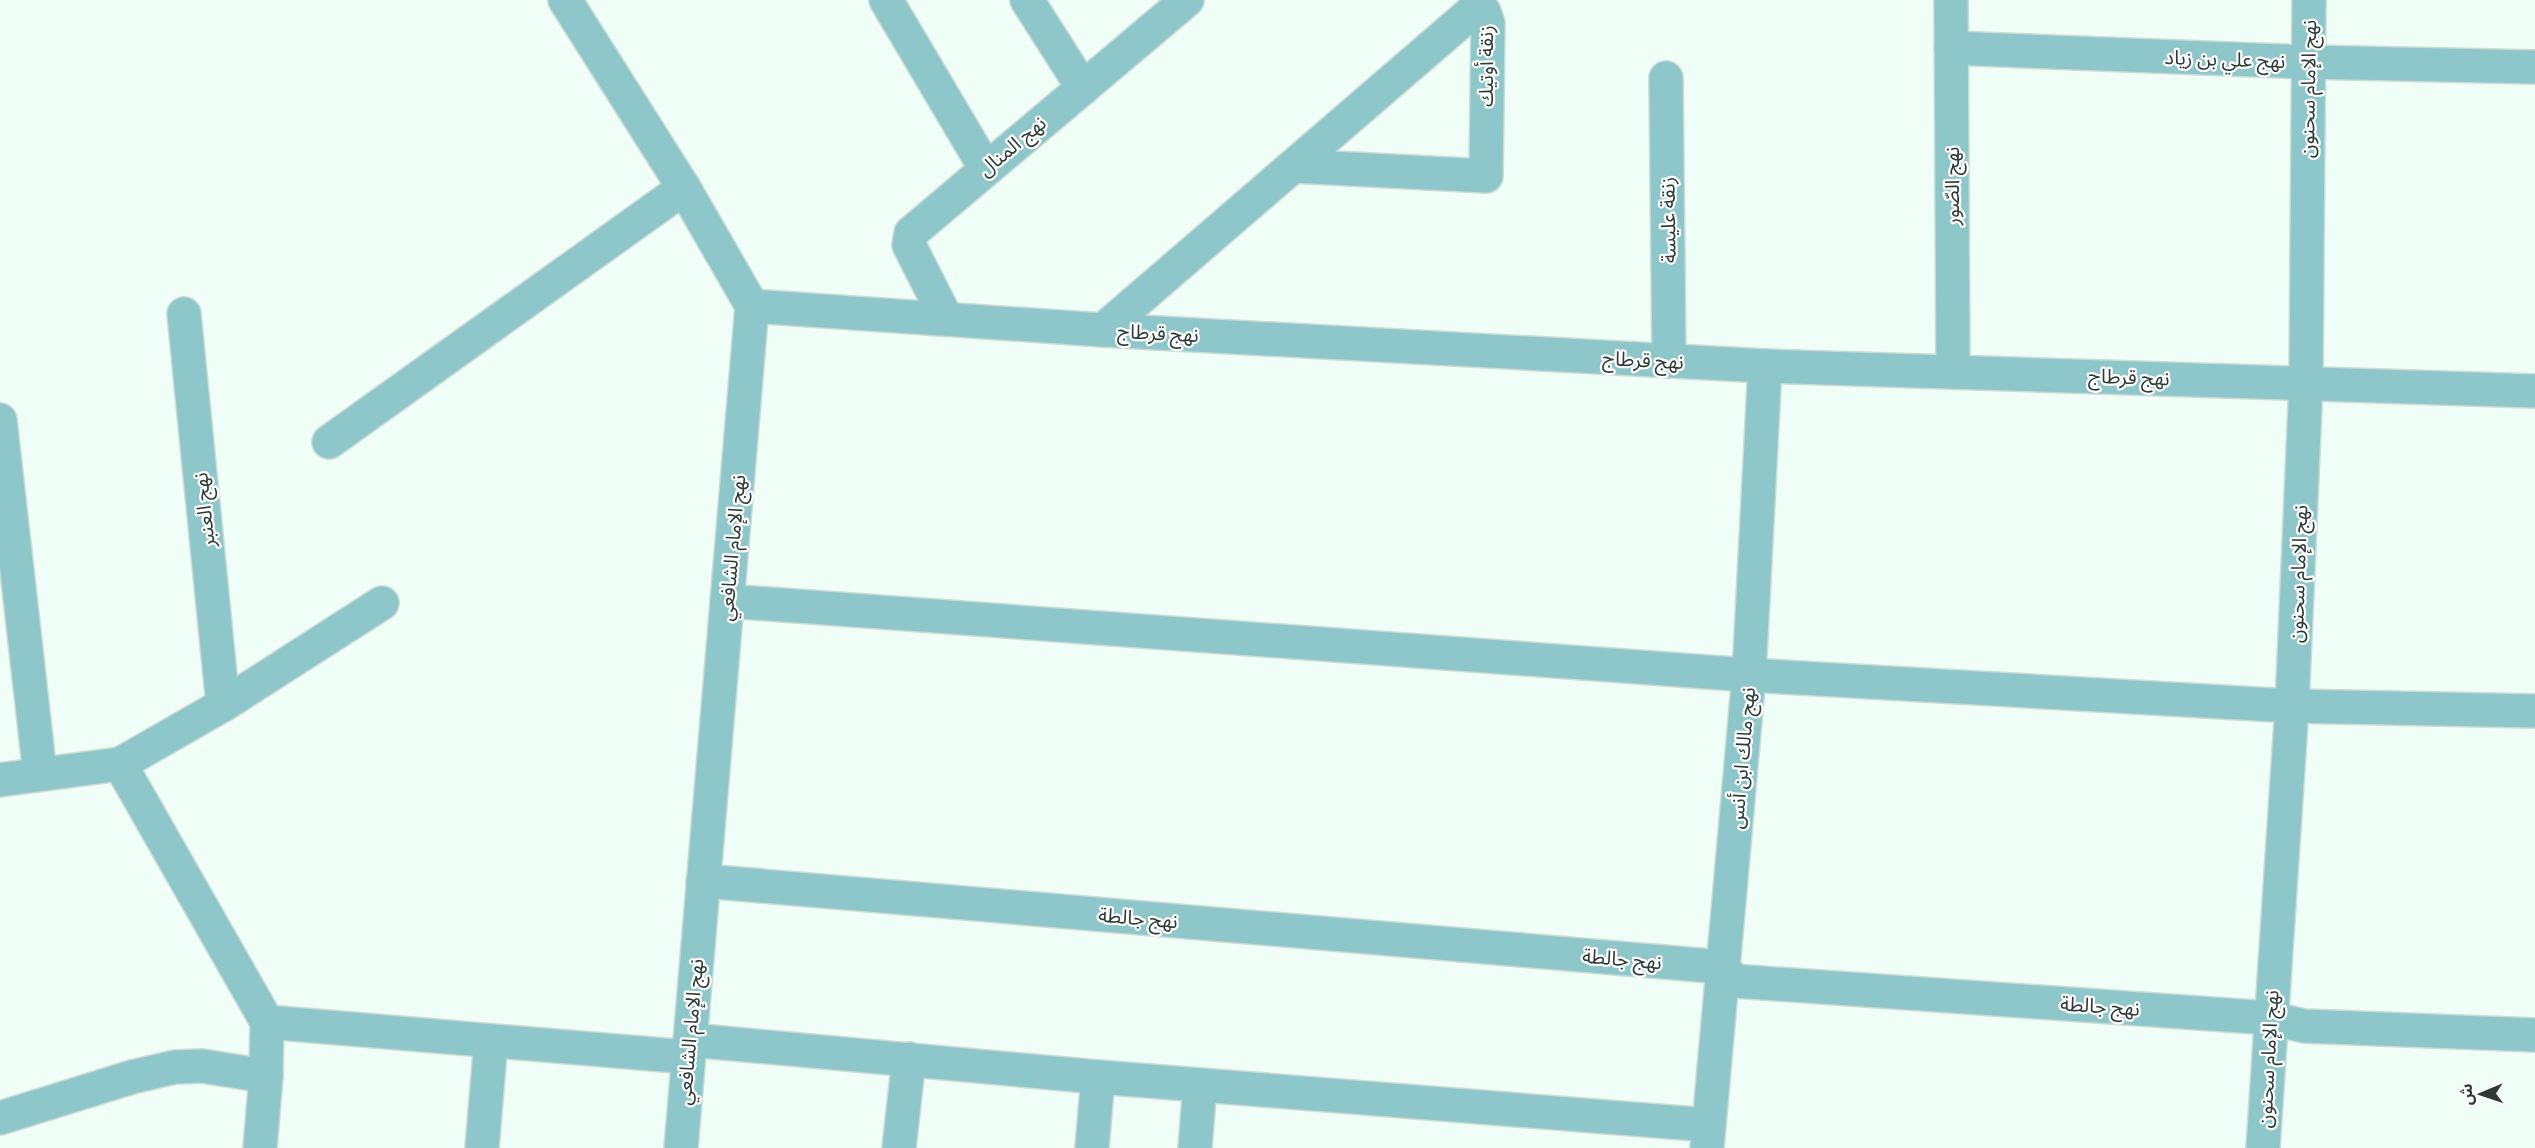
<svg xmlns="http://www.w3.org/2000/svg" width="2535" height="1148" viewBox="0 0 2535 1148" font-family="Cabin,'Noto Sans Arabic',sans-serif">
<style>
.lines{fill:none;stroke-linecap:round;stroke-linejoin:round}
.minor-casing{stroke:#ccdcd5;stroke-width:36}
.minor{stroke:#8ec7c9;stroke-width:33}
.labels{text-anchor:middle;stroke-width:4.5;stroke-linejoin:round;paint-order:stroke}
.street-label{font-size:20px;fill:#2c3b35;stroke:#fff}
</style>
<rect width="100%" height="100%" fill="#effff8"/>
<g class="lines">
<g class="minor-casing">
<g id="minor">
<path d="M565,0L684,188L752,306L681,1148"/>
<path d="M886,0L986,169"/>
<path d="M1027,0L1083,88"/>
<path d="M1951,0L1953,372"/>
<path d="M1951,48L2307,62L2535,67"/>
<path d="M1666,78L1669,361"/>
<path d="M752,306L1103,330L1765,366L2535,391"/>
<path d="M184,314L223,705"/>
<path d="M946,318L909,245L911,233L1187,0"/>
<path d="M1103,330L1473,11L1484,12L1488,23L1486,176L1293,166"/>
<path d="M0,420L40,774"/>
<path d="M329,442L684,188"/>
<path d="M727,601L1749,675L2292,706L2535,711"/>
<path d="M120,764L267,1022"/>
<path d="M0,780L120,764L223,705L382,603"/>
<path d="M703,881L1723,967L1734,981L2270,1018L2304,1026L2535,1035"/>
<path d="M267,1022L688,1057"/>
<path d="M690,1040L1098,1077L1709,1125"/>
<path d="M0,1118L132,1077L175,1067L202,1066L266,1076"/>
<path d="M260,1148L266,1076L267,1022"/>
<path d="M482,1148L491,1041"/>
<path d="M899,1148L909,1059"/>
<path d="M1092,1148L1098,1077"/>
<path d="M1195,1148L1200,1085"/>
<path d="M1707,1148L1749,675L1765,366"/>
<path d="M2263,1148L2292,706L2306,382L2309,0"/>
</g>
</g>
<use href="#minor" class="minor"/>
</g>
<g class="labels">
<g class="street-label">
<text transform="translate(2225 59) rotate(2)" y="7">نهج علي بن زياد</text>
<text transform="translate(1486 66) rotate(-90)" y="7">زنقة أوتيك</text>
<text transform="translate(2308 89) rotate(-89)" y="7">نهج الإمام سحنون</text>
<text transform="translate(1012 146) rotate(-40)" y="7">نهج المنال</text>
<text transform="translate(1952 186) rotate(-90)" y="7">نهج الصّور</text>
<text transform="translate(1668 220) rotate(-91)" y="7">زنقة عليسة</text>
<text transform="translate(1158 333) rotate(3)" y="7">نهج قرطاج</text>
<text transform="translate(1643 360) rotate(3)" y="7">نهج قرطاج</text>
<text transform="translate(2129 377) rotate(2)" y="7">نهج قرطاج</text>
<text transform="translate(204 510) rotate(-96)" y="7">نهج العنبر</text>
<text transform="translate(732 548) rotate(-85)" y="7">نهج الإمام الشافعي</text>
<text transform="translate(2298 574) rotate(-88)" y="7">نهج الإمام سحنون</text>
<text transform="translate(1742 758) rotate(-85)" y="7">نهج مالك ابن أنس</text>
<text transform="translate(1138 918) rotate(5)" y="7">نهج جالطة</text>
<text transform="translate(1622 959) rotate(5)" y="7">نهج جالطة</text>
<text transform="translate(2100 1006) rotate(4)" y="7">نهج جالطة</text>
<text transform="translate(690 1032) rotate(-85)" y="7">نهج الإمام الشافعي</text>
<text transform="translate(2268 1059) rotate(-87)" y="7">نهج الإمام سحنون</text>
</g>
</g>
<g transform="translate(2481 1094) rotate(268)" stroke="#ffffff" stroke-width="4.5" paint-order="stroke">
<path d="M0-4.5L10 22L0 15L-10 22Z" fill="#2c3b35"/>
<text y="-9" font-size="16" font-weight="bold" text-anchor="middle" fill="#2c3b35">ش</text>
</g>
</svg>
